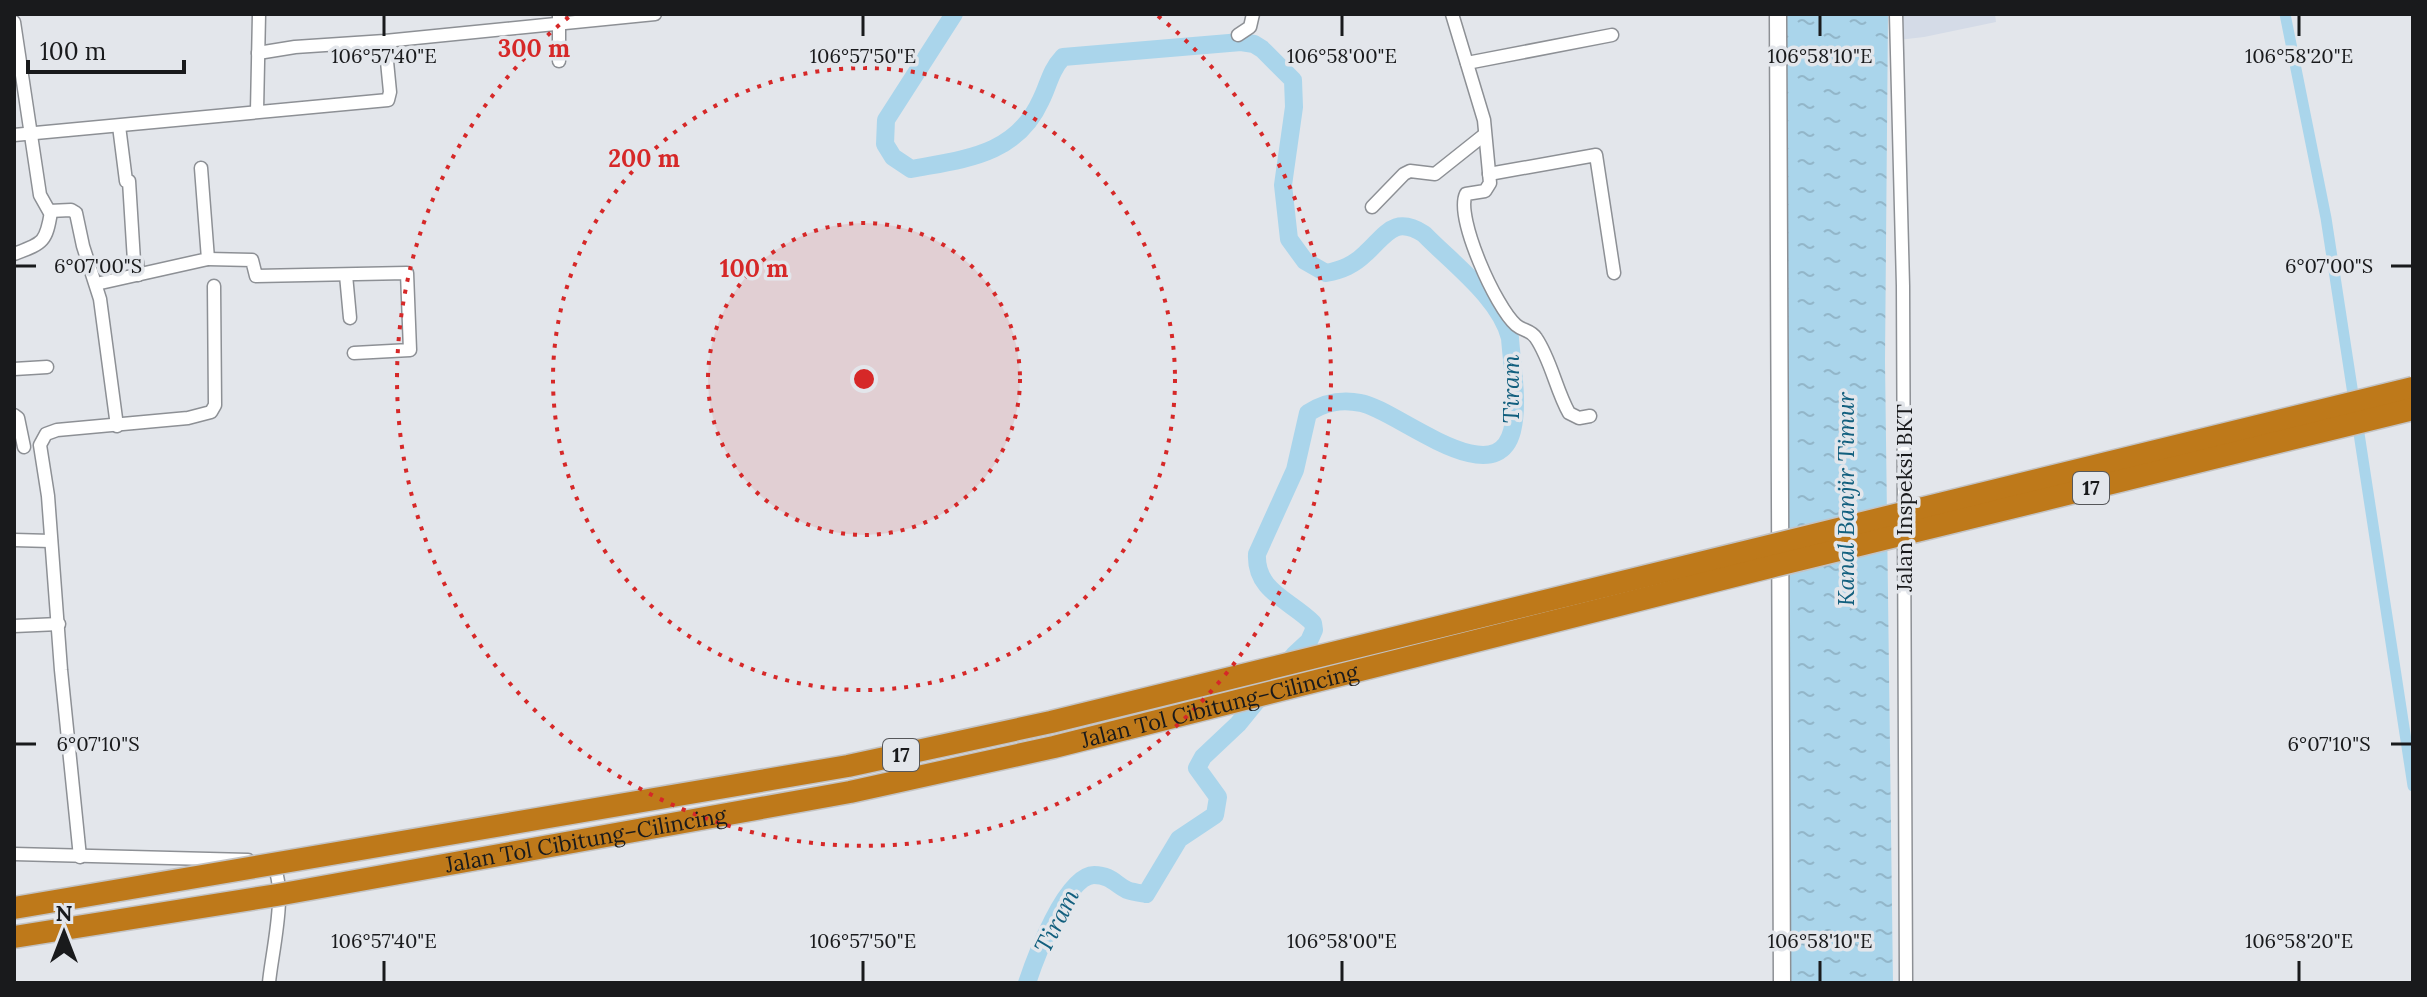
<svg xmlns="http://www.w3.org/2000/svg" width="2427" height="997" viewBox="0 0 2427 997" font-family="Lora,serif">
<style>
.built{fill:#d4dbe7}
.water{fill:url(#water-ripples)}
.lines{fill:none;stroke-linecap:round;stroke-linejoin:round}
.canal{stroke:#aad5eb;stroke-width:11}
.river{stroke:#aad5eb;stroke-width:18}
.minor-casing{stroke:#8d9095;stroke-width:15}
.tertiary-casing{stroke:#8d9095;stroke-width:19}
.minor{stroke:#fff;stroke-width:12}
.tertiary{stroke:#fff;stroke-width:16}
.motorway-bridge-casing{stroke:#c3c3c4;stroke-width:25;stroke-linecap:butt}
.motorway-bridge{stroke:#be791a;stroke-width:22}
.ticks{fill:none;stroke:#191a1c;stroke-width:3}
.ring{fill:none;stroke:#d62828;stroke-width:4;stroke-dasharray:4 8}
.labels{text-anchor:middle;stroke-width:7;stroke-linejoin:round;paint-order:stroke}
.shield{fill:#e3e6eb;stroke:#56575a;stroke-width:2}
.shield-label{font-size:20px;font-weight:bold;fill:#191a1c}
.street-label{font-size:22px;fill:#191a1c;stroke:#e3e6eb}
.water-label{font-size:24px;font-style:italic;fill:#125f7e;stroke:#e3e6eb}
.ticks-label{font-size:20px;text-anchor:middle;fill:#191a1c;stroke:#e3e6eb;stroke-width:7;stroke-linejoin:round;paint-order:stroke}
.centre{fill:#d62828;stroke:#e3e6eb;stroke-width:4}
.ring-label{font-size:24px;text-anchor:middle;font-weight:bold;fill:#d62828;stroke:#e3e6eb;stroke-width:7;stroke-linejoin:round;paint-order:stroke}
</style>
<defs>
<pattern id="water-ripples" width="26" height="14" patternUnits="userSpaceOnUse" patternTransform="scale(2)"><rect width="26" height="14" fill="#aad5eb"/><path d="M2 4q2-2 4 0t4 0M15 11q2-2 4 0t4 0" fill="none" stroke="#92b6c9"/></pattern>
</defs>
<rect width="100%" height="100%" fill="#e3e6eb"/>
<path class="built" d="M1890,14H1995L1996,22L1924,37L1890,41Z"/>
<path class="water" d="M1784,14H1888L1885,362L1893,983H1788Z"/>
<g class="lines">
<path class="canal" d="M2285,14L2326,218L2413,786"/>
<path class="river" d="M954,14L886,120L885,144L893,157L911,169C964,159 1016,156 1041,100C1049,84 1050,71 1063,57L1241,42L1254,44L1262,49L1293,80L1294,107L1283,185L1289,239L1305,261L1326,273C1342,270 1354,265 1366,253C1386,235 1394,215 1424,234C1452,263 1500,298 1510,338C1512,367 1519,403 1512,431C1495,496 1395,409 1361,403C1341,399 1325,402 1308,413L1295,470L1257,554C1255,591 1290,600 1313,623L1314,630L1309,641L1295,654L1238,724L1203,757L1197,768L1218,797L1215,815L1179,839L1146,894C1140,893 1132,892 1127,890C1116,885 1111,875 1094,875C1066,875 1035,959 1027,983"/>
<g class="minor-casing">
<g id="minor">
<path d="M1452,14L1484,120L1490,183L1485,191L1466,194C1455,217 1496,308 1516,325C1523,331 1531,330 1536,338C1551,360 1556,390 1569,413L1579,418L1590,416"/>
<path d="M1896,14L1903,286L1906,983"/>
<path d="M14,22L40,195L49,211L71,210L76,213L83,246L100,299L117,426"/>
<path d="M1238,35L1250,27L1253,14"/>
<path d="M258,53L295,47L385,41L655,14"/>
<path d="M559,61V14"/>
<path d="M1467,63L1612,35"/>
<path d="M257,111L259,14"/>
<path d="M119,126L126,181H129L134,261L137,262L138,275"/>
<path d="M14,135L388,100L390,92L385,41"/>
<path d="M1489,174L1596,155L1614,273"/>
<path d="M1372,207L1404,174L1410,171L1435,174L1484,135"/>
<path d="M14,254C43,243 46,243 51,212"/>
<path d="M208,259L252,260L256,276L407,273L410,350L354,353"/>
<path d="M346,275L350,318"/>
<path d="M96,284L208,259L201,168"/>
<path d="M14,369L47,367"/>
<path d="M14,415L18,418L24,447"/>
<path d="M14,540L51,541"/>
<path d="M14,626L59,624"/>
<path d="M14,854L248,860"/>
<path d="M80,857L61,670L48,496L40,445L46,434L57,430L188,418L211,412L215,405L214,286"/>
<path d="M269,983C271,956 290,881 270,862"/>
</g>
</g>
<g class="tertiary-casing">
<path id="tertiary" d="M1778,14L1782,983"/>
</g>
<use href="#minor" class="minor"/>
<use href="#tertiary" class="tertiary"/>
<g class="motorway-bridge-casing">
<g id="motorway-bridge">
<path d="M14,908L848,766L1051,722L2413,388"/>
<path id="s1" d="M14,937L277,895L850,792L1054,747L1770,567L2413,409"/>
</g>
</g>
<use href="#motorway-bridge" class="motorway-bridge"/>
</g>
<path class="ticks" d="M384,16V36M863,16V36M1342,16V36M1820,16V36M2299,16V36M16,266H36M2391,266H2411M16,744H36M2391,744H2411M384,961V981M863,961V981M1342,961V981M1820,961V981M2299,961V981"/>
<circle cx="864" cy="379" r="156" fill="#d62828" fill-opacity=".12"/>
<g class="ring">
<circle cx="864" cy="379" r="156"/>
<circle cx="864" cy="379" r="311"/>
<path d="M1158 16A467 467 0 1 1 570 16"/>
</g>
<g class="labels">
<g class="shield">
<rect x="2073" y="472" width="36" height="32" rx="6"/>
<rect x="883" y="739" width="36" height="32" rx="6"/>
</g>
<g class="shield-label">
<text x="2091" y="495">17</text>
<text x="901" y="762">17</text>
</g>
<g class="street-label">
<text transform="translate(1904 498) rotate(-90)" y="8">Jalan Inspeksi BKT</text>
<text dy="8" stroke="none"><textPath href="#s1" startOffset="1228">Jalan Tol Cibitung–Cilincing</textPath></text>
<text dy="8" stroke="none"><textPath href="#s1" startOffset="580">Jalan Tol Cibitung–Cilincing</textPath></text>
</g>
<g class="water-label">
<text transform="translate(1511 389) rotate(-90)" y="8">Tiram</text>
<text transform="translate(1846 499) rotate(-90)" y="8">Kanal Banjir Timur</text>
<text transform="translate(1057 921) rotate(-63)" y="8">Tiram</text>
</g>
</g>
<g class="ticks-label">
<text x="384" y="63">106°57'40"E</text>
<text x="863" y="63">106°57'50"E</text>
<text x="1342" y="63">106°58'00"E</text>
<text x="1820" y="63">106°58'10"E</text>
<text x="2299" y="63">106°58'20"E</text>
<text x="98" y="273">6°07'00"S</text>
<text x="2329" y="273">6°07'00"S</text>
<text x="98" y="751">6°07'10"S</text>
<text x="2329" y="751">6°07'10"S</text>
<text x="384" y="948">106°57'40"E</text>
<text x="863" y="948">106°57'50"E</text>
<text x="1342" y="948">106°58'00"E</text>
<text x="1820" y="948">106°58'10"E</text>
<text x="2299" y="948">106°58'20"E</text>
</g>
<circle cx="864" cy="379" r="12" class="centre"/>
<g class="ring-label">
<text x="534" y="57">300 m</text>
<text x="644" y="167">200 m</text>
<text x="754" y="277">100 m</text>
</g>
<rect width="2427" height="997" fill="none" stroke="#191a1c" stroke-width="32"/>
<g transform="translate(64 933)" stroke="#e3e6eb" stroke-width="6" paint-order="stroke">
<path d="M0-6L14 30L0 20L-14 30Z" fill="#191a1c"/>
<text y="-12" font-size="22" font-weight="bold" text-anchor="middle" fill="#191a1c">N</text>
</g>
<path d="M28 60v12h156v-12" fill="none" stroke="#191a1c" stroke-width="4"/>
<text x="40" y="60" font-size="24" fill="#191a1c" stroke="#e3e6eb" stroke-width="6" paint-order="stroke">100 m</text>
</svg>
